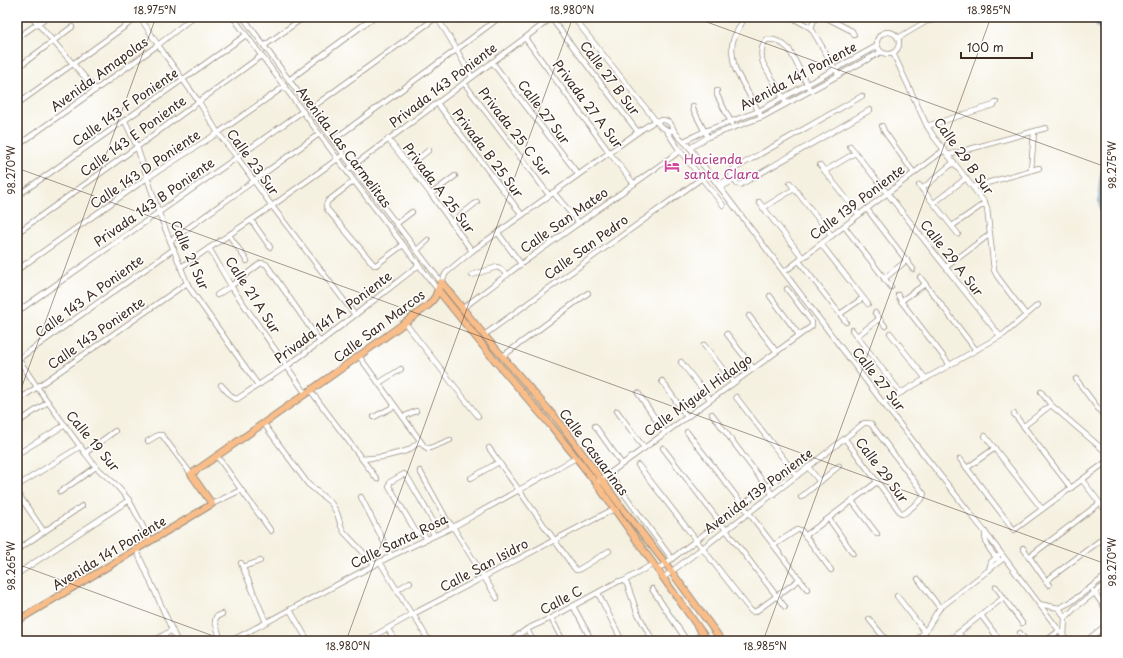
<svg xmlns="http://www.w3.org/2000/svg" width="1123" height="658" viewBox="0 0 1123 658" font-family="'Playpen Sans',sans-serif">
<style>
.water{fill:url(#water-rules);stroke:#4c687a}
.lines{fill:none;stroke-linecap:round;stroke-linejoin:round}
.minor-casing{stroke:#988e80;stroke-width:6}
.major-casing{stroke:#988e80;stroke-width:8}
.minor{stroke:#fff;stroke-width:4.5}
.major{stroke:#f9bd89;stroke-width:6}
.ticks{fill:none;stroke:#3b2a1e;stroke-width:1;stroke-opacity:0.45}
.labels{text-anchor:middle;stroke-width:3;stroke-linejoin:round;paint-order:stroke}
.street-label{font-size:13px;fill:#3b2a1e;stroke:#fff}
.hotel-label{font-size:13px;fill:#b23c85;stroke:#fff;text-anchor:start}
.neatline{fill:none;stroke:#3b2a1e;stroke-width:1.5}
.ticks-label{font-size:10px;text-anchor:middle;fill:#3b2a1e}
</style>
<defs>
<pattern id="water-rules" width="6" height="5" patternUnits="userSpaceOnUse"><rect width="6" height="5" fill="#5ea6d5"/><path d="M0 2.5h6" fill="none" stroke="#4f87ac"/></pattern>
</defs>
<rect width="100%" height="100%" fill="#fff"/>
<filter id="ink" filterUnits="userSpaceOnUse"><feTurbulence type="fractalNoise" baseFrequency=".025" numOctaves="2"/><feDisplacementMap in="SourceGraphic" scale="8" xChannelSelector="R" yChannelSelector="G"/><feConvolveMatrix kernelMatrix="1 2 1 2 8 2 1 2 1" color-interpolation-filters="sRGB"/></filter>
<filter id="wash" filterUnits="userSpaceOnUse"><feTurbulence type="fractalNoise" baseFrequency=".012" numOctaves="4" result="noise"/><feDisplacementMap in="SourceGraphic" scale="16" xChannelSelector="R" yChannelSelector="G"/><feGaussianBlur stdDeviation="0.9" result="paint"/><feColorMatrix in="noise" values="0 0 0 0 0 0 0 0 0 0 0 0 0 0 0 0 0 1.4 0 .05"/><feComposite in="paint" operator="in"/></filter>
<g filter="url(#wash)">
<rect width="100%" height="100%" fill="#f5f1e1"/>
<g class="water">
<path d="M1091,17H1106V38Z"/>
<path d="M1106,152V224C1104,219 1101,214 1100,209C1096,194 1102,167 1106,152Z"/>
</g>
</g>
<g filter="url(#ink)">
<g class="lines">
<g class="minor-casing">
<g id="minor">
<path d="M32,17L96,90"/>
<path d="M140,17L158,45L199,102L218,133L237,157L272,206L355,315"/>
<path d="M233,17L354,181L438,290"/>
<path d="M243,17L352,166L441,282"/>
<path d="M436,17C450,35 460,57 472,77"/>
<path d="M573,17L660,126L667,130L674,131"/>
<path d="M745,17C741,25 735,33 733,41C731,49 733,63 736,71L760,114"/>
<path d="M791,17L811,28L837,72"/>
<path d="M825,17L852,31L854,35"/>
<path d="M551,18L638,132"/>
<path d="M811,28L815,17"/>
<circle cx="888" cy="43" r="11"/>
<path d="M17,38L47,17"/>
<path d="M525,38L609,152L634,184"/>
<path d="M898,38L927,21L949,17L977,20"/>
<path d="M264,46L304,17"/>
<path d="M893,53L927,126L934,137L985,203L987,208L994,270L997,276L1026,315"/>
<path d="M492,62L578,174"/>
<path d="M17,68L72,27"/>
<path d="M289,80L374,17"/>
<path d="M464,83L549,195"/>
<path d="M717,91V95L732,124"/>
<path d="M862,96L732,170L731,174L737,184L740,185L870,110"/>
<path d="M785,101L763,63C760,54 761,47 766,40C774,38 783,43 789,49L809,88"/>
<path d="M437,103L522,215"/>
<path d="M17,104L138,17"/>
<path d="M693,106V109L706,134"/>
<path d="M310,109L437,17"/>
<path d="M125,121L137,147L159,213L187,283L191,290L258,385"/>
<path d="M882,126L884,131L914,173"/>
<path d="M927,126L994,105L996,102"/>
<path d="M666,130L680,151L723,205"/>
<path d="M388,139L431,194L472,251"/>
<path d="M333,140L456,50L500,17"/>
<path d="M684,141L705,131L759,111L877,46"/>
<path d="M17,146L158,45L193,17"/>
<path d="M850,146L1000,336"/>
<path d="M690,148L708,137L762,117L881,52"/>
<path d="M948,155L1046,128"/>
<path d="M820,165L859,215"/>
<path d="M409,166L429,150"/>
<path d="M350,168L553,17"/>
<path d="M1031,170L1034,132"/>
<path d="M825,171L855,153"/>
<path d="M354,181L328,201L326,205L327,209L374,265H376L403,245"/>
<path d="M790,183L832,236"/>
<path d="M718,185L732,177"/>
<path d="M919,185L958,234"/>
<path d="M973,187L1039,168"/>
<path d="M720,188L734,180"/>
<path d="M922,189L954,162"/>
<path d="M553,192L579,223"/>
<path d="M431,194L455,176"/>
<path d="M17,196L246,35"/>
<path d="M759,202L803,258"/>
<path d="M934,203L966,178"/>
<path d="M763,208L794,189"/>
<path d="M867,209L913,269"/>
<path d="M251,220L270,247"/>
<path d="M452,222L477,202"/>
<path d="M396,224L412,212"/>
<path d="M844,226L891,287"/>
<path d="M952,226L985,203"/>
<path d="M17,233L137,147L261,56"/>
<path d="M498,233L521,264"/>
<path d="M229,235L247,261"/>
<path d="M170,241L319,134"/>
<path d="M821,244L868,304"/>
<path d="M209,248L231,286L306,394"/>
<path d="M417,250L428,240"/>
<path d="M799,261L846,322"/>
<path d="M181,267L272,206L343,155"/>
<path d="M946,267L990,234"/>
<path d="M17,270L147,178L218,133L285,86"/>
<path d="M784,272L944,150"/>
<path d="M472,275L497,267L501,269L507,275"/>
<path d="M920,277L976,350"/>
<path d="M884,279L907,260"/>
<path d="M441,282L446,273L472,251L638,132C646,127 660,114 670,123C672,126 673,129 675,132C679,138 686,143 690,148L883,403L985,532L1067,641"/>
<path d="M217,295L231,286L261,263L266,264L320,342"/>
<path d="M898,295L901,301L950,365"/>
<path d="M770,296L799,335"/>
<path d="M901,301L925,284"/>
<path d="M463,308L521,264L680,151"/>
<path d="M17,312L303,111"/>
<path d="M875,313L885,326"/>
<path d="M840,314L863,298"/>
<path d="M749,316L776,351"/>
<path d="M405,323L478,416"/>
<path d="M852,330L901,393"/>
<path d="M890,333L926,379"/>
<path d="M727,334L753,368"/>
<path d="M484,335L702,178"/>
<path d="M857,336L879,319"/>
<path d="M704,345L733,382"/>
<path d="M359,356L424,446L427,448H430L450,440"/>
<path d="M503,356L588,293"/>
<path d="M17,357L37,387L85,453L96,467L115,484L129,500L150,540"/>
<path d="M17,360L174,249"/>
<path d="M681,362L710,399"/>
<path d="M1076,379L1106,419"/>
<path d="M662,381L687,417"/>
<path d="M379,383L401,369"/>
<path d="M221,385L233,398L237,399L287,366L320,342L355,315L419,265"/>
<path d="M310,390L377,479"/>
<path d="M1041,392L1051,405L1106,452"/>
<path d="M638,393L665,433"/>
<path d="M736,397L797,476"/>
<path d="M17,401L187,283"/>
<path d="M883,403L1004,334L1038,305"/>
<path d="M617,411L644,448"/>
<path d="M712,414L773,495"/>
<path d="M1014,414L1071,488"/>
<path d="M374,417L395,406"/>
<path d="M403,417L416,411"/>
<path d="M17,423L48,402"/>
<path d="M264,424L308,484L331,503L337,513L341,526L344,532L375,565"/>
<path d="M595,426L622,464"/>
<path d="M1024,426L1051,405"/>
<path d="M687,432L807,589"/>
<path d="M985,436L1042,509"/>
<path d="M148,441L158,435H162L191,474"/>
<path d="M489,448L575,569L576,570H578L609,551"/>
<path d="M663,448L785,607"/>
<path d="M85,453L115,431"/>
<path d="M17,454L65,425"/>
<path d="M217,456L271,531"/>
<path d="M362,459L383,457L406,451L410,449L420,441"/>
<path d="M960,459L1014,530L1106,462"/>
<path d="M638,465L751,611L755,612L800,579"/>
<path d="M808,467L820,482"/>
<path d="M967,468L995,448"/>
<path d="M420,471L447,520L453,527L497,598"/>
<path d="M471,478L499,462"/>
<path d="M1082,480L1106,511"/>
<path d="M599,481L812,326V322L787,289"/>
<path d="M616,483L672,559"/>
<path d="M17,486L81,446"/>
<path d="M17,492L44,532"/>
<path d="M60,492L96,467"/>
<path d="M361,497L391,556"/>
<path d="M801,497L839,466"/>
<path d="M852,501L877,534"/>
<path d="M212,504L241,490"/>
<path d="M829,519L853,553"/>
<path d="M985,532C984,544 991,553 1000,561"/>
<path d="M805,536L877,482"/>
<path d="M427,540L424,534L416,532L389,486L390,482L404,474L408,478L433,521L432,531L434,536"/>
<path d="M774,545L797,530H801L831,570"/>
<path d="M1023,548L1049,585"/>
<path d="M136,549L177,641"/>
<path d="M17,550L82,506"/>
<path d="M1029,557L1100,503"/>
<path d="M380,562L412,615"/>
<path d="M241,563L266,622"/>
<path d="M243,567L260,561"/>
<path d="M657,570L791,468"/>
<path d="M989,570L991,562L998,556"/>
<path d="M17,574L129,500"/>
<path d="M663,578C730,527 798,476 864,423H868L871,424L924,494L922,499L905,513L902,514L900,512L845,439"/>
<path d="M918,579L940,608"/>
<path d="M624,581L627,584L637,612L653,641"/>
<path d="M1046,581L1106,536"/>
<path d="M996,587L1022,623"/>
<path d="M652,589L687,641"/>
<path d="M397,590L410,582"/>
<path d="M1093,591L1106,609"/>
<path d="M598,593L622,641"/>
<path d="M897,596L925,632"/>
<path d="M1039,604L1059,608L1065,618L1064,637"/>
<path d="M573,606L592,641"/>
<path d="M1059,608L1071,602L1106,576"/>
<path d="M290,610L308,641"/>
<path d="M413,614L429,641"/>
<path d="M981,615L1000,641"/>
<path d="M551,618L563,641"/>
<path d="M1065,618L1075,608L1106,584"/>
<path d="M869,619L887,641"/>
<path d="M388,629L395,641"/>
<path d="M527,629L533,641"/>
<path d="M958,633L965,641"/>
<path d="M1020,633L1026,641"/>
<path d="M17,639L18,641"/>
<path d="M929,640V641"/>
<path d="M154,641L172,630"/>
<path d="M221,641L215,621L216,617L222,614"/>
<path d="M231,641L391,556L453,527L576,458"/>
<path d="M365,641L413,614L614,509"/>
<path d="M510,641L527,629L551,618L619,581H624L653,564"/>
<path d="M690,641L703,634"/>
<path d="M915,641L925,632L937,612L940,608L1004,558"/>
<path d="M948,641L1003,598"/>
<path d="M1046,641L1059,631"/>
<path d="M1092,641L1091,637L1106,625"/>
</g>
</g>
<g class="major-casing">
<g id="major">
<path d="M438,290L492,357L552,427L596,483L708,641"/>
<path d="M17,621L212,504L191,474C271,418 351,363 429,305L435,297L441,282L484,335L560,423L620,505L666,564L722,641"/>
</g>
</g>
<use href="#minor" class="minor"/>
<use href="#major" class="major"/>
</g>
</g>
<path class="ticks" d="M693,17L1106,167M17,168L1106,564M17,400L156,17M17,564L227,641M346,641L573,17M763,641L991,17"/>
<defs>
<g id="hotel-bare" transform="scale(1.2)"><path d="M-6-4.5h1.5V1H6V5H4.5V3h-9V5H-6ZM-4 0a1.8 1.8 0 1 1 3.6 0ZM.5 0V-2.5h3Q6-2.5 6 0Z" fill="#d1479c" stroke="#fff" stroke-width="2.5" paint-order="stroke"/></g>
</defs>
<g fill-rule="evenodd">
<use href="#hotel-bare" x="672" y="166"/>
</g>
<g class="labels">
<g class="street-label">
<text transform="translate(99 74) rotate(-36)" y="5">Avenida Amapolas</text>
<text transform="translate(798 76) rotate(-28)" y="5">Avenida 141 Poniente</text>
<text transform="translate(610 78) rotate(53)" y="5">Calle 27 B Sur</text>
<text transform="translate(443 85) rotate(-37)" y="5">Privada 143 Poniente</text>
<text transform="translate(588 104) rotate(53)" y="5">Privada 27 A Sur</text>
<text transform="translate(125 107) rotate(-35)" y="5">Calle 143 F Poniente</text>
<text transform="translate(544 112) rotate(53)" y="5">Calle 27 Sur</text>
<text transform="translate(515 132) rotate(52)" y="5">Privada 25 C Sur</text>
<text transform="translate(133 136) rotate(-36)" y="5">Calle 143 E Poniente</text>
<text transform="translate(344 147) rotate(53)" y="5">Avenida Las Carmelitas</text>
<text transform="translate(488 153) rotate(53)" y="5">Privada B 25 Sur</text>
<text transform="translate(964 156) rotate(54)" y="5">Calle 29 B Sur</text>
<text transform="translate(253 162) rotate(54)" y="5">Calle 23 Sur</text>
<text transform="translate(145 169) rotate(-34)" y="5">Calle 143 D Poniente</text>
<text transform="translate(439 188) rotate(53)" y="5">Privada A 25 Sur</text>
<text transform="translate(154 202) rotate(-35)" y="5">Privada 143 B Poniente</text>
<text transform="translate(857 202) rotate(-37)" y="5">Calle 139 Poniente</text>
<text transform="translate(564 220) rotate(-35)" y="5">Calle San Mateo</text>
<text transform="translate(586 247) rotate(-36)" y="5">Calle San Pedro</text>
<text transform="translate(190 255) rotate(66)" y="5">Calle 21 Sur</text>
<text transform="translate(952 258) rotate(52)" y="5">Calle 29 A Sur</text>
<text transform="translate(253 295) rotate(57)" y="5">Calle 21 A Sur</text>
<text transform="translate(89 296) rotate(-36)" y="5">Calle 143 A Poniente</text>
<text transform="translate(333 317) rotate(-37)" y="5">Privada 141 A Poniente</text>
<text transform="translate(379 326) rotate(-37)" y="5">Calle San Marcos</text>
<text transform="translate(96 333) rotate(-35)" y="5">Calle 143 Poniente</text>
<text transform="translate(879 379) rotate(52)" y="5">Calle 27 Sur</text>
<text transform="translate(698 395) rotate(-36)" y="5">Calle Miguel Hidalgo</text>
<text transform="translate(93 441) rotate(50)" y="5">Calle 19 Sur</text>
<text transform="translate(594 452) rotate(53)" y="5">Calle Casuarinas</text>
<text transform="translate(882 470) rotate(53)" y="5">Calle 29 Sur</text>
<text transform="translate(758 491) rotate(-37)" y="5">Avenida 139 Poniente</text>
<text transform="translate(399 541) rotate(-26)" y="5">Calle Santa Rosa</text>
<text transform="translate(109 553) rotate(-31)" y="5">Avenida 141 Poniente</text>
<text transform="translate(484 565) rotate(-28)" y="5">Calle San Isidro</text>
<text transform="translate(561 600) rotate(-28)" y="5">Calle C</text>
</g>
<g class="hotel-label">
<text x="684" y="164">Hacienda<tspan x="684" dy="15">santa Clara</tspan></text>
</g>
</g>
<rect width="1123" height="658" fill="none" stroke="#fff" stroke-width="44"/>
<path d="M961 52v6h71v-6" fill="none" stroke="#3b2a1e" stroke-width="2"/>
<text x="967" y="52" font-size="12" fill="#3b2a1e" stroke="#ffffff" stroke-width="3" paint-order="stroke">100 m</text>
<rect x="22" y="22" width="1079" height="614" class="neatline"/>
<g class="ticks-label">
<text x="155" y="14">18.975°N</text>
<text x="572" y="14">18.980°N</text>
<text x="989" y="14">18.985°N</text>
<text transform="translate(1112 165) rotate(-90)" y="4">98.275°W</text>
<text transform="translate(11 170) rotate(-90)" y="4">98.270°W</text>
<text transform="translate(1112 562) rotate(-90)" y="4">98.270°W</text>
<text transform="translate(11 566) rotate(-90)" y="4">98.265°W</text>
<text x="348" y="650">18.980°N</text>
<text x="765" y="650">18.985°N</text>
</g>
</svg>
